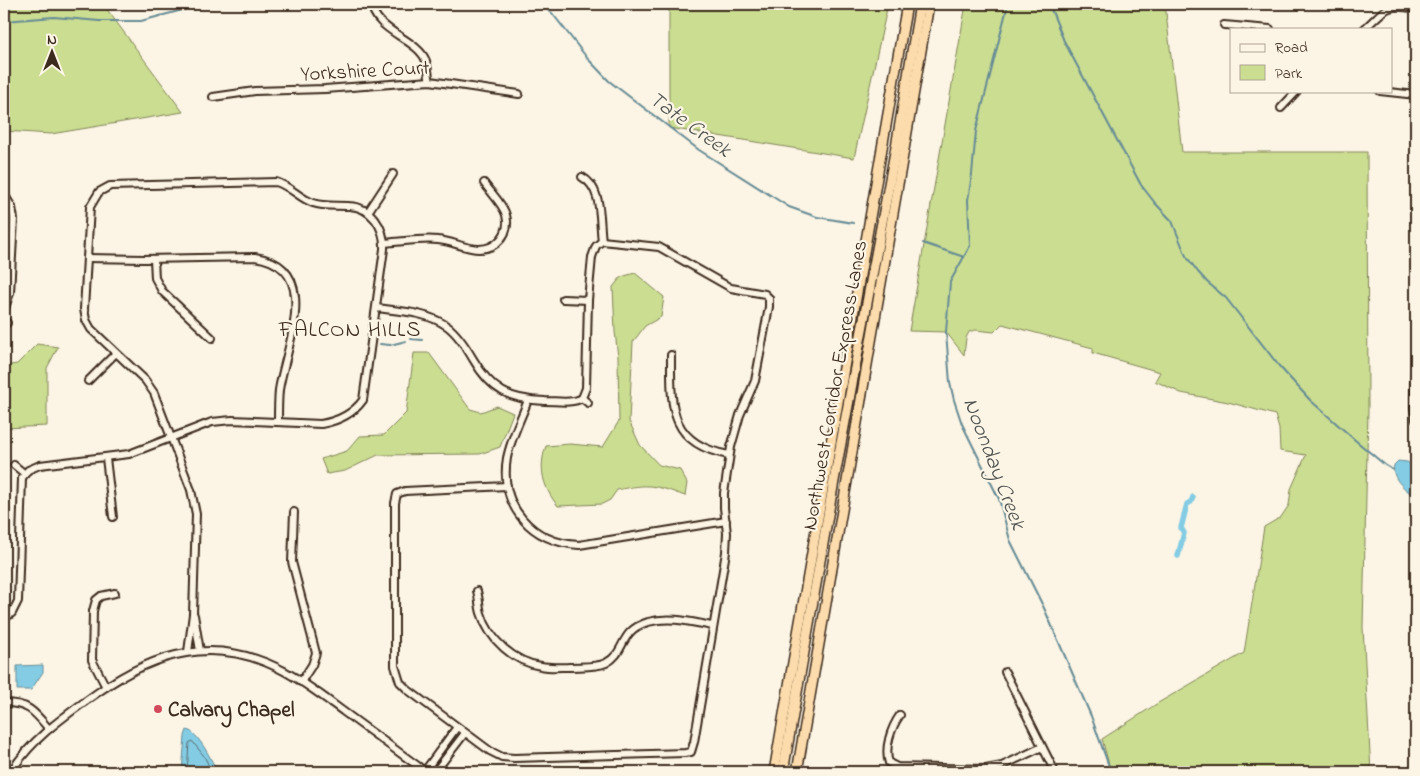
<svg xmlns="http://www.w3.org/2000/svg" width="1420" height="776" viewBox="0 0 1420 776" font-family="'Indie Flower',sans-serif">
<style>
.green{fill:#cadd91;stroke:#828458}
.water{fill:#83cce4;stroke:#668b95}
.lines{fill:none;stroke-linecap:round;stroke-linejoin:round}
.shore{stroke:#586b6d;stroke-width:1}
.stream{stroke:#668b95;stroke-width:2}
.canal{stroke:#83cce4;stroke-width:5.5}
.minor-casing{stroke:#3b2a1e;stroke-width:10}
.highway-casing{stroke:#3b2a1e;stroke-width:12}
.minor{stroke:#fcf5e5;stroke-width:6}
.highway{stroke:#fcdcac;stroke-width:9}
.poi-dot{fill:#d1495b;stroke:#fcf5e5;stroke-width:2}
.labels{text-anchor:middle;stroke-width:4.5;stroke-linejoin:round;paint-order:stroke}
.street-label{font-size:21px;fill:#3b2a1e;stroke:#fcf5e5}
.poi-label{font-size:21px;font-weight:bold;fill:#3b2a1e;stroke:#fcf5e5;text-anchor:start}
.water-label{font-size:22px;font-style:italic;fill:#4d5250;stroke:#fcf5e5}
.neighbourhood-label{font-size:22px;letter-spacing:1px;fill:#3b2a1e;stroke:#fcf5e5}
</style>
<rect width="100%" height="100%" fill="#fcf5e5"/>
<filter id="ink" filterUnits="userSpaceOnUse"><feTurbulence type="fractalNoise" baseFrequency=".02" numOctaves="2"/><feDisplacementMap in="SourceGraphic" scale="10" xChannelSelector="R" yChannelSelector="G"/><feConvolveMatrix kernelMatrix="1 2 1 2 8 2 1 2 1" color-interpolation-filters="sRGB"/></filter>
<g filter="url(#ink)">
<g class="green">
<path d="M4,4H103L183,112L51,134L4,131Z"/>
<path d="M669,4H888L854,158L669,128Z"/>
<path d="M966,4H1165L1182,152H1367L1368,409L1363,627L1371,772H1111L1102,739L1158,703L1244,653L1264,527L1281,517L1289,505L1291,489L1306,455L1280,451L1279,429L1275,415L1228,402L1181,393L1155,381L1160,372L1093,353V348L1002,324L994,332L975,330L969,332L966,338L964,355L946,332L909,331Z"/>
<path d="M635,273L664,297L661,317L645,326L633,342L629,421L640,445L659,465L680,470L687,483L685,496C655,485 649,483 617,490L610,500L602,504L558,506C543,488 538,468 546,446L570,444L603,447L619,421L618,357L615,332L613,287L621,277Z"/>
<path d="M37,344L58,347L47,368V426L4,428V366L17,364Z"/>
<path d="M414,353H429L470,409L481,412L497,406L513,413L500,447L480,454L378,455L345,471L327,474L321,459L347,451L360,436L384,435L406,413Z"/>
</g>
<g class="water">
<path d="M1398,461L1407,462L1416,467V498C1406,489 1391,480 1394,465Z"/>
<path d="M43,665V672L31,690H17V666Z"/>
<path d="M187,730C198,732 213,762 217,772H182L185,736Z"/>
</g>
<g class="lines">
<path class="shore" d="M187,772L189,743L192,741L204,756L212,772"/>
<g class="stream">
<path d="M539,4L552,13L588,59L609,81L699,150L789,207L817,217L853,223"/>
<path d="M1008,4L976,131L972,174L968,200L970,246L950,282L946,332L950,383L954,400L962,424L999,499L1010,540L1044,608L1091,716L1111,772"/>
<path d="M1049,4L1064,41L1141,185L1155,203L1172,221L1186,256L1198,272L1207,282L1226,298L1279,366L1310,400L1355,440L1385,465L1393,470"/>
<path d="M4,21L54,17L99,21H141L205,4"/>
<path d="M923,243L964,257"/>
<path d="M411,339L422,340"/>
<path d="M380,344L390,345L406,341"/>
</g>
<path class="canal" d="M1178,556L1184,533L1181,528L1187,504L1191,502L1193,497"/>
<g class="minor-casing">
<g id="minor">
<path d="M372,4C373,30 418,39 426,61C428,67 428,74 430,81"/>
<path d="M1224,25L1270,29"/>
<path d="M1364,29C1387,9 1384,3 1416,9"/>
<path d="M1380,91L1416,95"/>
<path d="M213,97L255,91L325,89L430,81L519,94"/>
<path d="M1281,108L1297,91"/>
<path d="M582,177C603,188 599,220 602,241"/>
<path d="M4,194L12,207L14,219L10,293L4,311"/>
<path d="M368,212L393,174"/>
<path d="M384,243C402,242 421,238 438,240C452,241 465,249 479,249C497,249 511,233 506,215C503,204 491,193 484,183"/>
<path d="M87,258L144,259L255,257C324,267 285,349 279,390C278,400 278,411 278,421"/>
<path d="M154,259L155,278L162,291L212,338"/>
<path d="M563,299L588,300"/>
<path d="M376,308C400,311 427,312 447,326C458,334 466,347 473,359C491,390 509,400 545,401C557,401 572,404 582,398L586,388L588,300L592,257L596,246L602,241L659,247L731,288L765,294L769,298V307L755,381L740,415L731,447L724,493V508L727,533L726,552L694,742L691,752L685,753L514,758L502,757L490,751L408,690L400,682L395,666V503L397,494L405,491L507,486"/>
<path d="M1416,317L1414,407L1416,420"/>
<path d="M4,319L7,323"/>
<path d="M671,355C671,406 668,444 729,455"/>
<path d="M88,381L116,353"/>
<path d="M582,398L588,403"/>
<path d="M528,400C521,419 511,438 507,458C499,506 532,543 579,545L726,521"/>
<path d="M106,458L113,517"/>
<path d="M14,465L25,474"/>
<path d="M294,512L292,562L316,653L312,665L301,682"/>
<path d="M477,591C479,598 479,606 481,613C489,640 514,662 541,666C550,668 559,667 568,667C580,666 595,668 606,663C627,652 618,631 648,622C670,616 691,622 713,626"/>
<path d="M194,615L200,651"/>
<path d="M4,619L12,613L18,601L22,478L28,470L40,465L129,454L212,422L232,420L321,424C338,421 353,414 363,400L384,249C385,228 372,207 349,206C337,205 324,207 313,203C299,198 290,186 276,182L110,186L99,192L90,207L84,309L86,320L91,329L145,380L154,393L191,490L196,514L193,614L188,652"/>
<path d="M1005,672L1055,772"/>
<path d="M106,687L92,660L93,611L96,600L101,596L115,593"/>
<path d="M4,703C28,703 34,711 49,729"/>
<path d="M900,715C891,728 884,748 889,763L897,767L986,769L1002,766L1042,747"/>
<path d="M11,772C32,738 65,716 97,693C156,651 217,635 284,671C306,683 325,698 344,712C371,732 399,752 426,772"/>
<path d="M424,772L457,727"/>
<path d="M435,772L465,733"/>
</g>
</g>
<g class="highway-casing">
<g id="highway">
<path d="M774,772L907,4"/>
<path d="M783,772L834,481L897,141L920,4"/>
<path d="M797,772L929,4"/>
</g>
</g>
<use href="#minor" class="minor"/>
<use href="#highway" class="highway"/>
</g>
</g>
<circle class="poi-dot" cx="158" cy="709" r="5"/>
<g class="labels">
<g class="street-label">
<text transform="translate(365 70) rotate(-3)" y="7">Yorkshire Court</text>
<text transform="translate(834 385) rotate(-80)" y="7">Northwest Corridor Express Lanes</text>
</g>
<g class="poi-label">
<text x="168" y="716">Calvary Chapel</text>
</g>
<g class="water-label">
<text transform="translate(691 123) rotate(36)" y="8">Tate Creek</text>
<text transform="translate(996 463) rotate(69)" y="8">Noonday Creek</text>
</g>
<g class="neighbourhood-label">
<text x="350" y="336">FALCON HILLS</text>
</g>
</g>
<rect width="1420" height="776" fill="none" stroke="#fcf5e5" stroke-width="20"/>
<rect x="10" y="10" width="1400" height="756" fill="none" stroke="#3b2a1e" stroke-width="2" filter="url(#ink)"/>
<rect x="1230" y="28" width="162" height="65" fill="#fcf5e5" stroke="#afa495"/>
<rect x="1240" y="44" width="25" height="8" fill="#fcf5e5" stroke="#afa495"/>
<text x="1275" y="52" font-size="15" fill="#3b2a1e">Road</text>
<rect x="1240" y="65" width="25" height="15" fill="#cadd91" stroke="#afa495"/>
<text x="1275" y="78" font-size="15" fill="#3b2a1e">Park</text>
<g transform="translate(52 52)" stroke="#fcf5e5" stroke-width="4" paint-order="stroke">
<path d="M0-4L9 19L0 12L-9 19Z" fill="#3b2a1e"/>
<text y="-8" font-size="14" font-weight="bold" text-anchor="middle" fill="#3b2a1e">N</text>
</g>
</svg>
